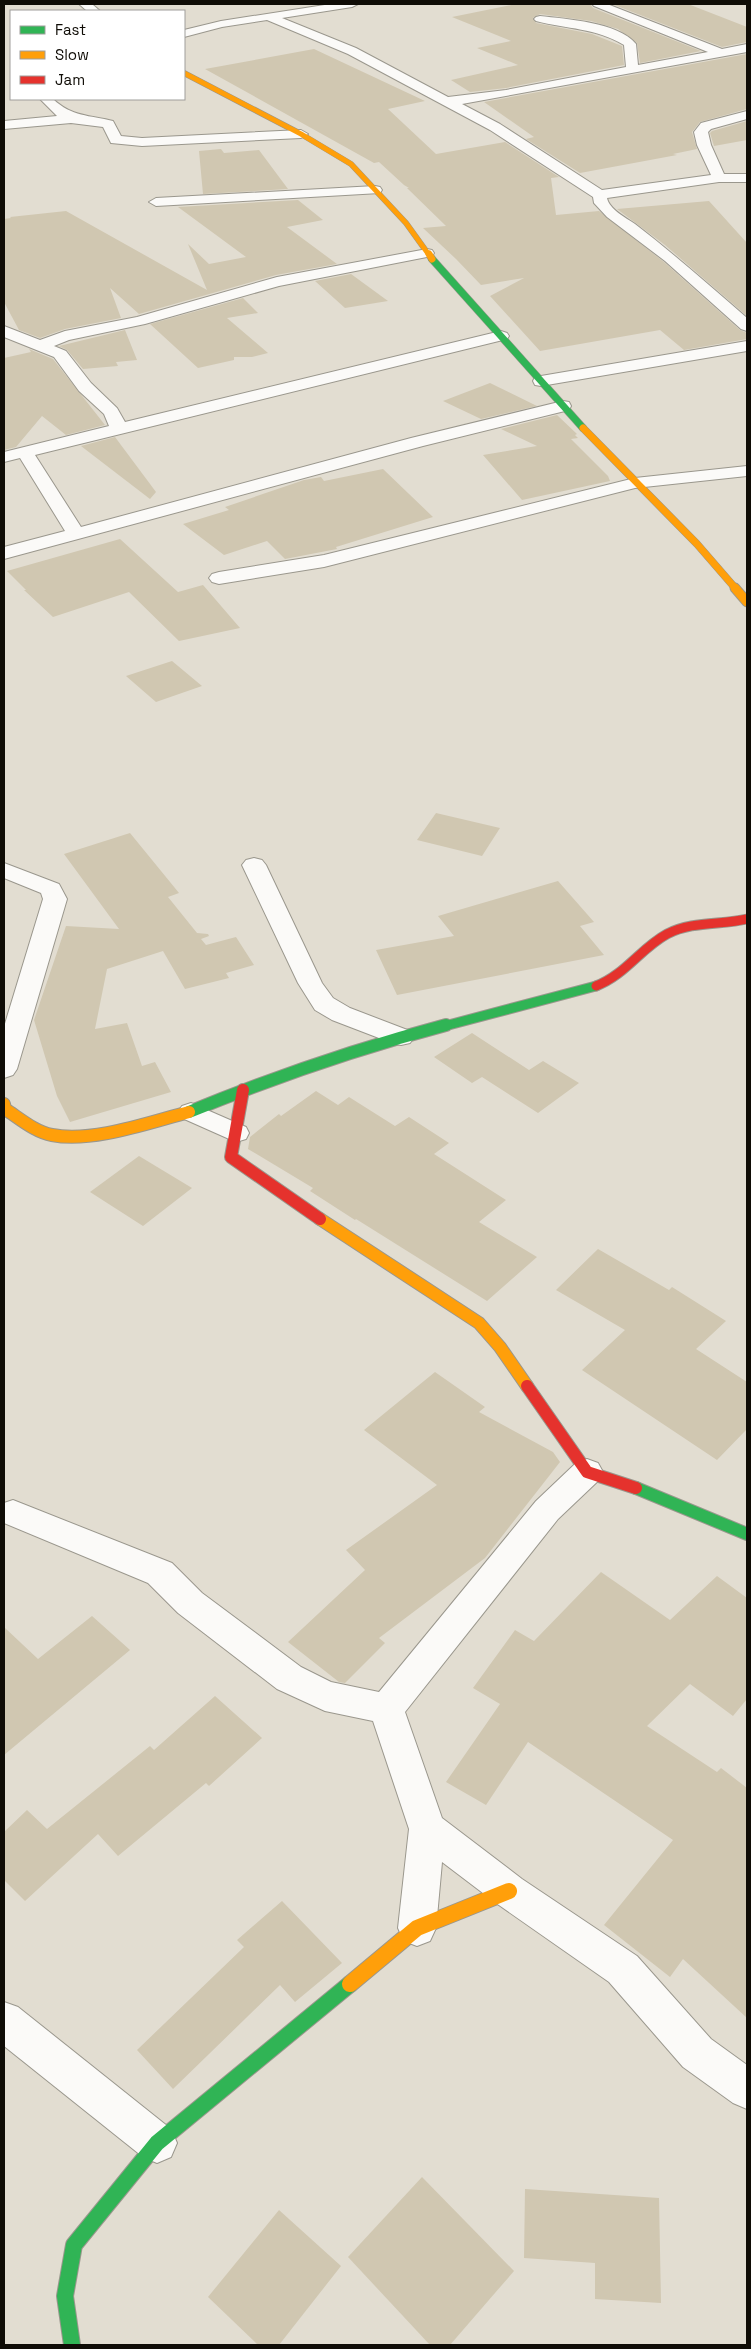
<svg xmlns="http://www.w3.org/2000/svg" width="751" height="2349" viewBox="0 0 751 2349" font-family="'Space Grotesk',sans-serif">
<style>
.building{fill:#d0c7b1}
.lines{fill:none;stroke-linecap:round;stroke-linejoin:round}
.street-casing{stroke:#9a978d;stroke-width:2}
.fast-far3-casing{stroke:#9a978d;stroke-width:8}
.fast-far2-casing{stroke:#9a978d;stroke-width:11}
.fast-far1-casing{stroke:#9a978d;stroke-width:14}
.fast-casing{stroke:#9a978d;stroke-width:18}
.slow-far4-casing{stroke:#9a978d;stroke-width:6}
.slow-far3-casing{stroke:#9a978d;stroke-width:8}
.slow-far2-casing{stroke:#9a978d;stroke-width:11}
.slow-far1-casing{stroke:#9a978d;stroke-width:14}
.slow-casing{stroke:#9a978d;stroke-width:18}
.jam-far1-casing{stroke:#9a978d;stroke-width:11}
.jam-casing{stroke:#9a978d;stroke-width:14}
.street{fill:#fbfaf8;fill-rule:evenodd}
.fast-far3{stroke:#30b455;stroke-width:7}
.fast-far2{stroke:#30b455;stroke-width:9}
.fast-far1{stroke:#30b455;stroke-width:12}
.fast{stroke:#30b455;stroke-width:16}
.slow-far4{stroke:#ff9f0a;stroke-width:5}
.slow-far3{stroke:#ff9f0a;stroke-width:7}
.slow-far2{stroke:#ff9f0a;stroke-width:9}
.slow-far1{stroke:#ff9f0a;stroke-width:12}
.slow{stroke:#ff9f0a;stroke-width:16}
.jam-far1{stroke:#e5322d;stroke-width:9}
.jam{stroke:#e5322d;stroke-width:12}
</style>
<rect width="100%" height="100%" fill="#e2ddd1"/>
<g class="building">
<path d="M516,4H590L593,8L701,51L640,63L637,43L618,29L591,21L540,14L533,18L536,23L592,34L622,46L624,65L506,88L470,92L451,80L518,65L477,48L511,41L452,17Z"/>
<path d="M612,4H688L747,27V42L722,47Z"/>
<path d="M314,49L425,101L388,109L436,154L505,142L559,177L551,178L556,215L599,211L664,262L740,330L747,333V339L684,350L660,330L540,351L490,296L524,278L481,285L456,259L423,228L446,226L407,188H409L404,185L379,162L374,163L205,69Z"/>
<path d="M747,54V109L700,122L692,132L697,149L673,154L677,155L580,173L526,139L534,137L484,102Z"/>
<path d="M747,121V140L714,146L710,133L712,131Z"/>
<path d="M221,149L224,153L259,150L288,189L203,194L199,151Z"/>
<path d="M298,200L323,220L287,227L337,264L276,275L139,314L110,288L121,318L65,329L40,338L19,330L4,302V219L11,218L10,217L66,211L207,290L188,244L209,264L246,257L178,207Z"/>
<path d="M709,201L747,243V316L665,245L617,209Z"/>
<path d="M351,274L388,301L345,308L315,281Z"/>
<path d="M243,298L258,313L227,318L268,353L252,357H234V360L198,368L150,324Z"/>
<path d="M125,330L137,360L116,362L118,366L83,369L67,350L59,346Z"/>
<path d="M29,349L53,359L105,425L66,435L42,416L16,447L4,450V358L31,352Z"/>
<path d="M490,383L537,406L481,419L443,401Z"/>
<path d="M557,415L577,434L575,435L578,438L571,439L608,476L610,481L522,500L483,455L537,446L501,429Z"/>
<path d="M115,437L156,492L150,499L81,446Z"/>
<path d="M383,469L433,517L336,547L337,549L285,559L267,541L224,555L183,524L229,510L225,507L304,480L321,477L324,481Z"/>
<path d="M120,539L178,592L203,585L240,628L179,641L129,592L53,617L24,590H26L7,571Z"/>
<path d="M172,661L202,686L156,702L126,676Z"/>
<path d="M436,813L500,828L482,856L417,840Z"/>
<path d="M130,833L179,893L168,897L197,933L208,934L209,936L201,939L206,945L236,937L254,965L226,973L229,978L185,989L163,951L107,969L95,1029L127,1023L142,1066L155,1062L171,1092L70,1122L57,1096L34,1020L66,926L119,929L64,854Z"/>
<path d="M558,881L594,922L580,926L604,955L397,995L376,950L454,936L438,916Z"/>
<path d="M472,1033L529,1070L543,1061L579,1083L538,1113L482,1077L472,1083L434,1057Z"/>
<path d="M316,1091L338,1105L349,1097L395,1126L409,1117L449,1143L434,1154L506,1200L479,1222L537,1257L487,1301L356,1219L355,1220L310,1191L313,1188L248,1149L250,1137L279,1114L281,1116Z"/>
<path d="M139,1156L192,1188L143,1226L90,1192Z"/>
<path d="M598,1249L669,1290L672,1287L726,1321L696,1349L747,1382V1429L717,1460L582,1370L625,1330L556,1290Z"/>
<path d="M435,1372L485,1407L479,1412L553,1452L560,1462L485,1558L379,1638L385,1643L345,1683L339,1682L288,1642L365,1570L346,1550L437,1485L364,1430Z"/>
<path d="M601,1572L670,1620L717,1576L747,1598V1699L733,1716L690,1684L647,1726L717,1772L721,1768L747,1788V2018L683,1959L670,1977L604,1925L673,1840L528,1742L486,1805L446,1782L500,1704L473,1688L515,1630L534,1641Z"/>
<path d="M92,1616L130,1650L4,1755V1627L38,1659Z"/>
<path d="M215,1696L262,1738L209,1786L206,1783L118,1856L98,1834L25,1901L4,1880V1832L27,1810L47,1829L150,1746L154,1750Z"/>
<path d="M282,1901L342,1963L295,2002L280,1985L173,2089L137,2050L244,1947L237,1940Z"/>
<path d="M422,2177L514,2271L450,2345H430L348,2257Z"/>
<path d="M525,2189L659,2198L661,2303L595,2299V2263L524,2258Z"/>
<path d="M279,2210L341,2266L279,2345H258L208,2297Z"/>
</g>
<g class="lines">
<g class="street-casing">
<g id="street">
<path d="M79,4H92L100,11H87Z"/>
<path d="M331,4H358L352,7L282,18L356,48L448,97L506,90L626,67L624,45C596,28 567,29 536,21L534,19L536,17L540,16C566,19 618,22 636,44L638,65L708,52L594,6L592,4H607L722,49L747,44V52L462,104L500,124L602,190L711,175L697,145L694,132L701,123L747,111V119L711,129L708,132L711,145L724,174H747V182H719L607,198C609,209 626,218 635,224C674,254 710,286 747,318V331L741,329L665,261L607,217L594,203L593,197L490,130L348,54L267,20L222,27L184,37V30L221,21Z"/>
<path d="M40,99H53C72,117 89,115 113,121L121,136L142,138L301,130L308,134L301,138L142,146L111,143L103,127L71,123L4,129V121L57,116Z"/>
<path d="M375,186L380,187L382,190L380,193L156,206L149,202L156,198Z"/>
<path d="M427,249L432,250L434,253L432,256L279,286L145,324L69,340L54,346L66,351L91,383L117,408L125,422L501,331L507,333L509,336L507,339L35,455L81,527L411,438L563,401L569,402L571,406L569,410L423,446L4,559V547L65,531L20,458L4,462V452L109,426L104,414L79,391L54,357L4,337V326L40,340L65,331L137,317L277,277Z"/>
<path d="M747,341V351L541,386L535,385L533,381L535,377L541,376Z"/>
<path d="M747,466V476L635,488L324,567L219,584L212,582L209,578L212,574L219,572L324,555L635,478Z"/>
<path d="M254,858L262,860L266,865L322,983L333,998L350,1008L410,1031L414,1037L410,1043L401,1045L392,1043L332,1020L315,1010L298,983L242,865L246,860Z"/>
<path d="M4,863L59,884L67,899L17,1069L13,1075L4,1078V1027L43,899L41,893L4,878Z"/>
<path d="M191,1103L246,1127L249,1133L246,1139L236,1142L182,1118L178,1112L182,1106Z"/>
<path d="M587,1459L598,1463L603,1472L598,1481L558,1519L405,1712L442,1818L522,1879L637,1956L711,2039L747,2065V2109L733,2103L683,2067L609,1982L496,1903L442,1862L436,1928L430,1941L417,1946L404,1941L398,1928L409,1829L373,1721L325,1711L277,1689L178,1613L148,1583L4,1523V1503L13,1500L172,1563L202,1593L301,1667L331,1682L379,1692L536,1501L576,1463Z"/>
<path d="M4,2002L18,2007L171,2129L177,2143L171,2157L157,2163L143,2157L4,2046Z"/>
</g>
</g>
<g class="fast-far3-casing">
<path id="fast-far3" d="M432,259L583,428"/>
</g>
<g class="fast-far2-casing">
<path id="fast-far2" d="M441,1027L596,986"/>
</g>
<g class="fast-far1-casing">
<g id="fast-far1">
<path d="M189,1112C272,1078 359,1048 446,1025"/>
<path d="M636,1488L747,1534"/>
</g>
</g>
<g class="fast-casing">
<path id="fast" d="M72,2345L65,2296L74,2245L157,2143L350,1984"/>
</g>
<g class="slow-far4-casing">
<path id="slow-far4" d="M184,73L301,134L351,164L406,223L429,255"/>
</g>
<g class="slow-far3-casing">
<g id="slow-far3">
<path d="M429,254L432,259"/>
<path d="M583,428L697,544L736,589"/>
</g>
</g>
<g class="slow-far2-casing">
<path id="slow-far2" d="M735,588L747,602"/>
</g>
<g class="slow-far1-casing">
<g id="slow-far1">
<path d="M4,1104L5,1109C19,1118 35,1132 52,1135C93,1143 150,1122 189,1112"/>
<path d="M320,1219L479,1323L500,1347L527,1386"/>
</g>
</g>
<g class="slow-casing">
<path id="slow" d="M350,1984L417,1928L509,1891"/>
</g>
<g class="jam-far1-casing">
<path id="jam-far1" d="M596,986C625,975 641,948 667,934C692,921 721,925 747,919"/>
</g>
<g class="jam-casing">
<g id="jam">
<path d="M243,1090L231,1157L320,1219"/>
<path d="M527,1386L587,1472L636,1488"/>
</g>
</g>
<use href="#street" class="street"/>
<use href="#fast-far3" class="fast-far3"/>
<use href="#fast-far2" class="fast-far2"/>
<use href="#fast-far1" class="fast-far1"/>
<use href="#fast" class="fast"/>
<use href="#slow-far4" class="slow-far4"/>
<use href="#slow-far3" class="slow-far3"/>
<use href="#slow-far2" class="slow-far2"/>
<use href="#slow-far1" class="slow-far1"/>
<use href="#slow" class="slow"/>
<use href="#jam-far1" class="jam-far1"/>
<use href="#jam" class="jam"/>
</g>
<rect width="751" height="2349" fill="none" stroke="#0f0c06" stroke-width="10"/>
<rect x="10" y="10" width="175" height="90" fill="#ffffff" stroke="#9f9e9b"/>
<rect x="20" y="26" width="25" height="8" fill="#30b455" stroke="#9f9e9b"/>
<text x="55" y="35" font-size="15" fill="#0f0c06">Fast</text>
<rect x="20" y="51" width="25" height="8" fill="#ff9f0a" stroke="#9f9e9b"/>
<text x="55" y="60" font-size="15" fill="#0f0c06">Slow</text>
<rect x="20" y="76" width="25" height="8" fill="#e5322d" stroke="#9f9e9b"/>
<text x="55" y="85" font-size="15" fill="#0f0c06">Jam</text>
</svg>
